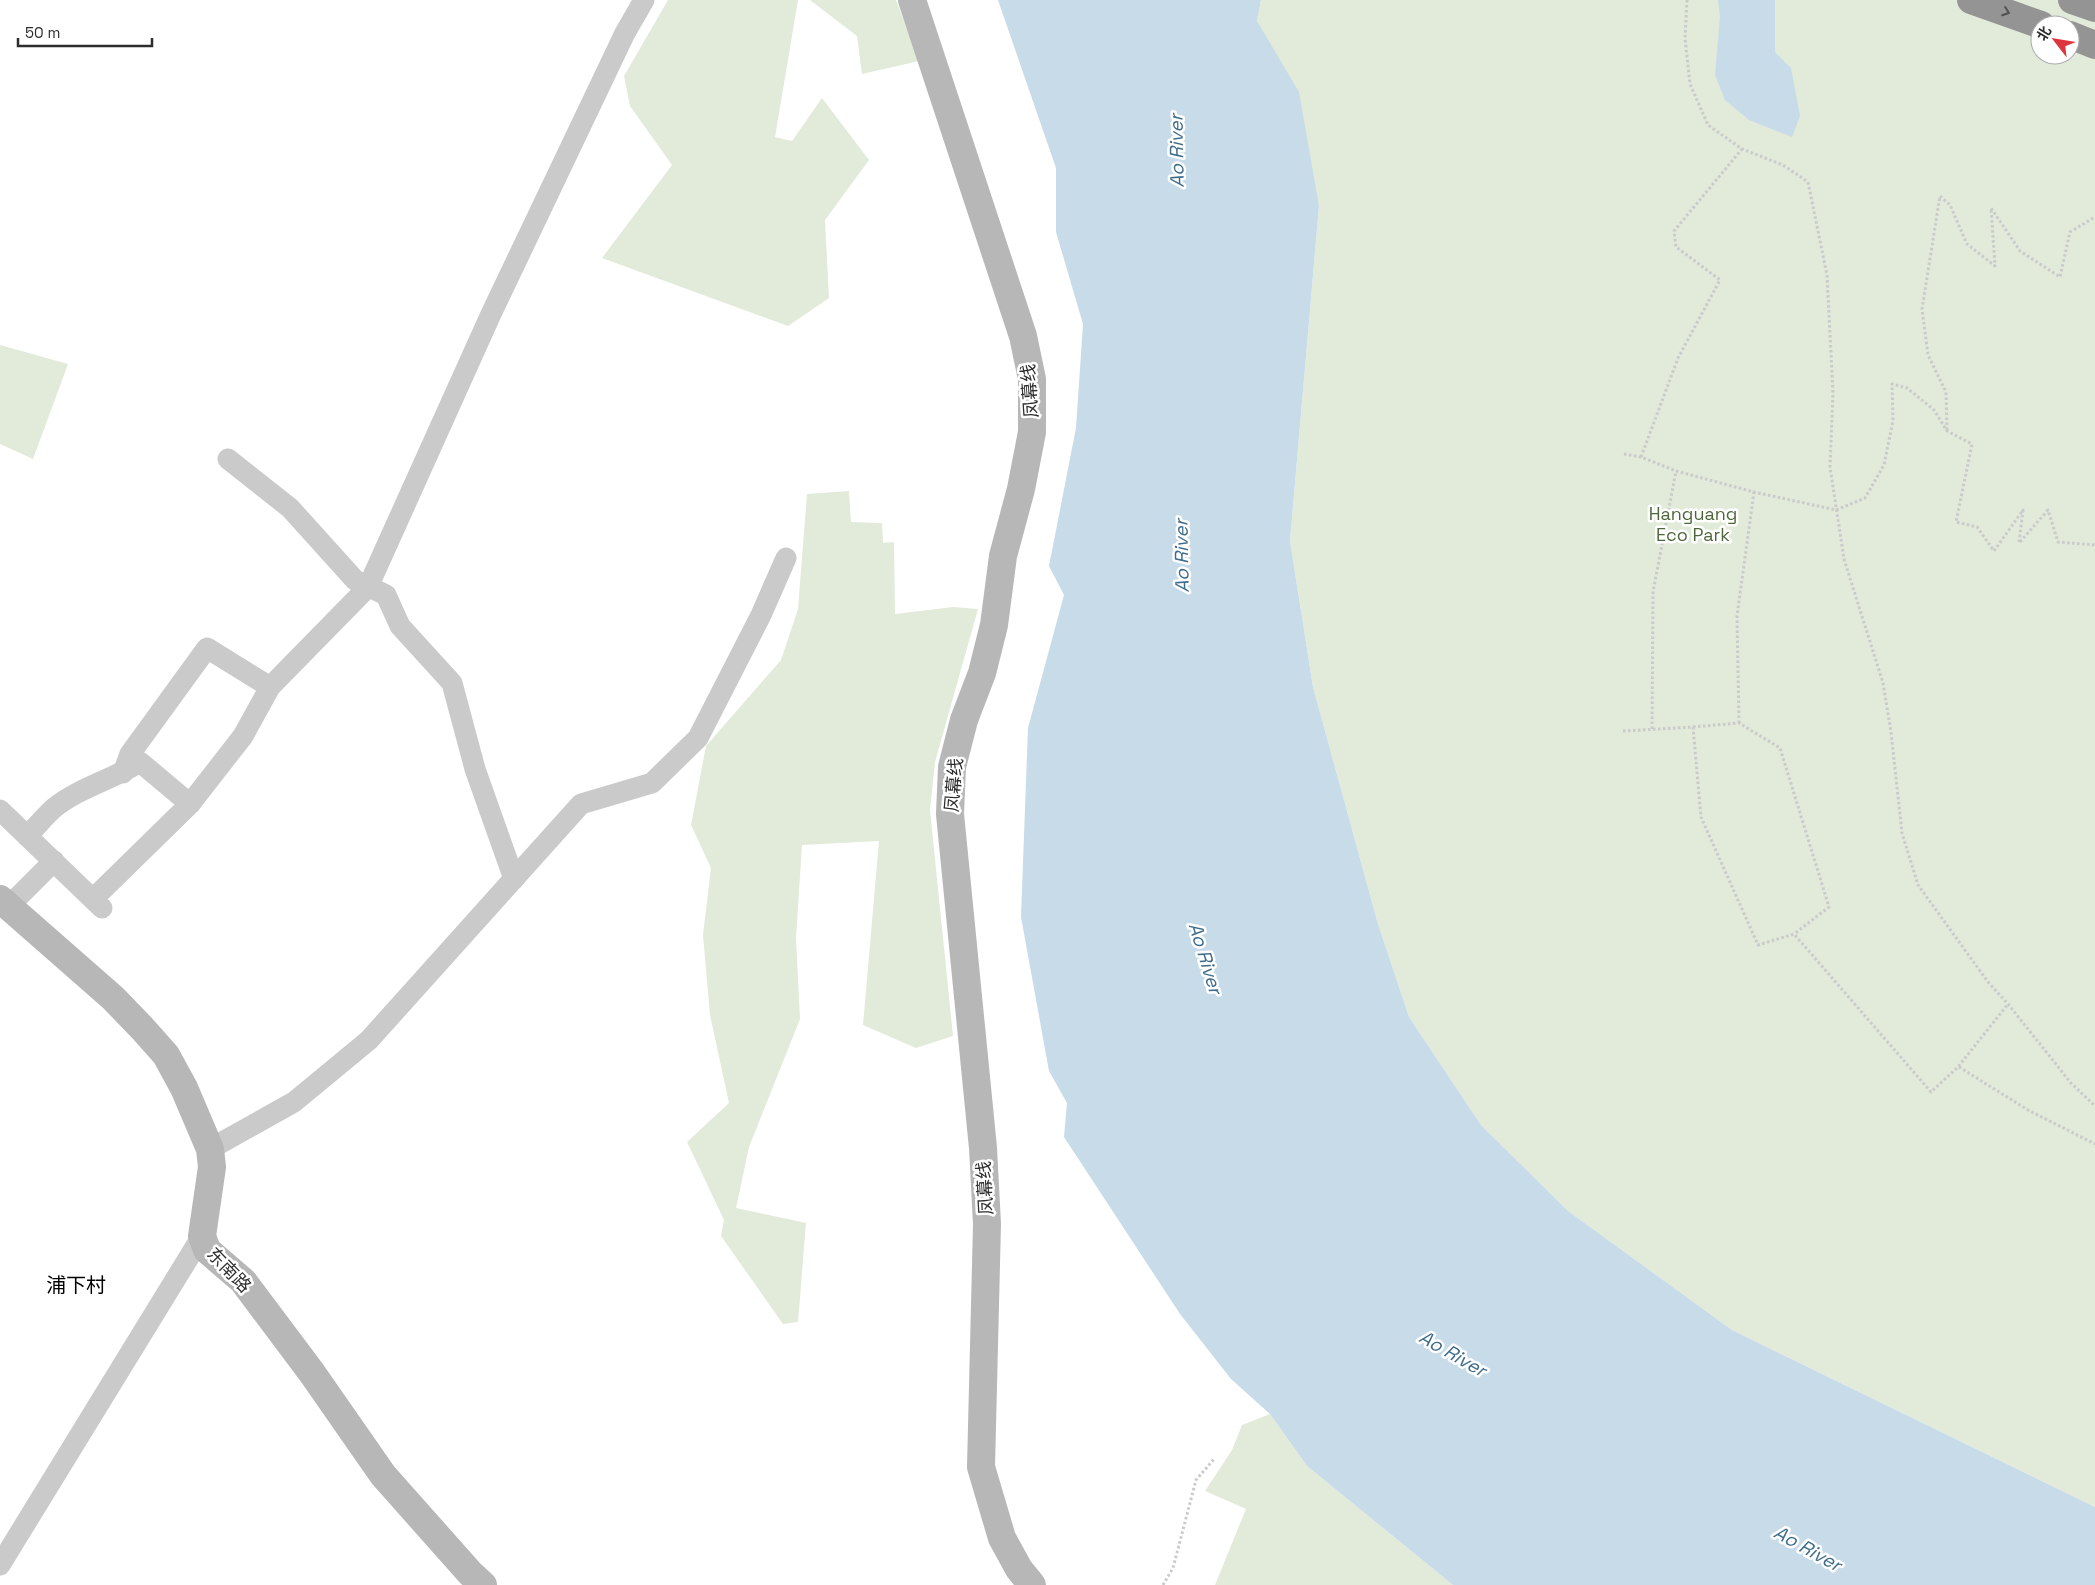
<svg xmlns="http://www.w3.org/2000/svg" width="2095" height="1585" viewBox="0 0 2095 1585" font-family="'Space Grotesk','Noto Sans SC',sans-serif">
<style>
.green{fill:#e2eada;fill-rule:evenodd}
.water{fill:#c7dbe9}
.lines{fill:none;stroke-linecap:round;stroke-linejoin:round}
.path{stroke:#cacaca;stroke-width:3;stroke-dasharray:2.5 2.5;stroke-linecap:butt}
.street{stroke:#cacaca;stroke-width:21}
.secondary{stroke:#b7b7b7;stroke-width:28}
.highway{stroke:#949494;stroke-width:28}
.oneway{stroke:#515151}
.labels{text-anchor:middle;stroke-width:5;stroke-linejoin:round;paint-order:stroke}
.street-label{font-size:18px;fill:#2d2d2d;stroke:#fff}
.park-label{font-size:18px;fill:#4f663c;stroke:#fff}
.water-label{font-size:19px;font-style:italic;fill:#3e6c8b;stroke:#fff}
.quarter-label{font-size:20px;fill:#000;stroke:#fff}
</style>
<rect width="100%" height="100%" fill="#fff"/>
<g class="green">
<path d="M668,0H798L775,137L792,141L822,98L869,160L825,220L829,298L788,326L602,258L672,165L630,106L624,76Z"/>
<path d="M810,0H896L919,61L862,74L857,36Z"/>
<path d="M1261,0H2095V1507L1732,1330L1568,1211L1481,1125L1409,1017L1378,924L1313,687L1290,541L1319,206L1257,20ZM2040,25H2070V55H2040Z"/>
<path d="M0,345L68,364L33,459L0,444Z"/>
<path d="M849,491L851,522L882,523L883,543L894,542L895,614L953,607L978,609L935,762L930,810L953,1036L916,1048L863,1025L879,841L802,845L796,938L800,1019L749,1147L736,1208L806,1223L798,1322L783,1324L721,1236L724,1220L687,1142L729,1103L710,1015L703,935L711,868L691,825L706,746L781,660L798,609L807,494Z"/>
<path d="M1270,1414L1307,1466L1453,1585H1215L1246,1509L1205,1491L1232,1450L1242,1425Z"/>
</g>
<g class="water">
<path d="M998,0H1261L1257,21L1299,92L1319,206L1290,541L1313,687L1378,924L1409,1017L1481,1125L1568,1211L1732,1330L2095,1507V1585H1453L1307,1466L1270,1414L1231,1379L1180,1314L1064,1137L1067,1103L1049,1071L1021,917L1028,728L1064,595L1049,566L1076,428L1083,324L1056,232V168Z"/>
<path d="M1718,0H1775V52L1791,68L1800,116L1792,137L1749,120L1725,100L1715,75L1720,17Z"/>
</g>
<g class="lines">
<g class="path">
<path d="M1687,0L1685,38L1690,84L1708,125L1742,149L1783,165L1808,182L1827,275L1833,393L1830,467L1844,559L1883,683L1891,732L1902,833L1918,885L1988,982L2008,1004L2071,1083L2095,1106"/>
<path d="M1947,430L1946,392L1928,355L1922,309L1940,196L1950,205L1967,244L1995,266L1991,208L2020,251L2060,277L2070,232L2095,217"/>
<path d="M1624,454L1641,457L1676,471L1754,492L1836,510L1865,498L1884,465L1893,421L1892,384L1907,388L1934,410L1947,431L1972,444L1956,522L1977,527L1994,551L2023,510L2019,543L2048,510L2058,542L2095,545"/>
<path d="M1641,457L1678,358L1720,280L1676,247L1674,231L1742,149"/>
<path d="M1739,723L1737,616L1754,492"/>
<path d="M1693,727L1739,723L1780,748L1829,907L1794,934"/>
<path d="M1652,729L1653,592L1676,471"/>
<path d="M1623,731L1693,727L1701,817L1758,945L1794,934L1931,1092L1958,1067L2008,1004"/>
<path d="M1959,1067L2028,1110L2095,1144"/>
<path d="M1163,1585L1173,1568L1196,1480L1215,1458"/>
</g>
<g class="street">
<path d="M228,459L290,508L355,580L386,595L400,626L452,683L475,769L514,879"/>
<path d="M123,773L130,754L207,648L270,687"/>
<path d="M0,810L102,908"/>
<path d="M27,836C36,827 45,816 54,808C78,788 114,779 140,762L190,804"/>
<path d="M94,898L190,804L243,736L270,687L368,587L491,314L625,33L644,0"/>
<path d="M9,906L54,861"/>
<path d="M210,1149L294,1102L369,1040L581,804L652,783L698,738L761,615L786,558"/>
<path d="M0,1565L202,1236"/>
</g>
<g class="secondary">
<path d="M912,0L1023,336L1032,379V432L1021,489L1003,556L994,625L982,673L964,720L952,767L950,814L983,1148L987,1224L981,1467L1002,1538L1019,1569L1032,1585"/>
<path d="M0,899L113,998L142,1028L166,1055L184,1088L210,1149L212,1167L202,1236L207,1250L243,1281L312,1373L383,1475L470,1573L483,1585"/>
</g>
<g class="highway">
<path d="M1971,0L2041,25"/>
<path d="M2072,0L2095,8"/>
<path d="M2070,35L2095,45"/>
</g>
</g>
<defs><path id="oneway-chevron" d="M-2-3.5L2.5 0L-2 3.5" fill="none" stroke-width="1.6" stroke-linecap="round" stroke-linejoin="round" transform="scale(1.25)"/></defs>
<use class="oneway" href="#oneway-chevron" transform="translate(2006 12) rotate(20)"/>
<g class="labels">
<g class="street-label">
<text transform="translate(1030 391) rotate(-94)" y="6">凤幕线</text>
<text transform="translate(954 785) rotate(-85)" y="6">凤幕线</text>
<text transform="translate(985 1188) rotate(-93)" y="6">凤幕线</text>
<text transform="translate(229 1270) rotate(46)" y="6">东南路</text>
</g>
<g class="park-label">
<text x="1693" y="520">Hanguang<tspan x="1693" dy="21">Eco Park</tspan></text>
</g>
<g class="water-label">
<text transform="translate(1176 151) rotate(-91)" y="7">Ao River</text>
<text transform="translate(1181 556) rotate(-91)" y="7">Ao River</text>
<text transform="translate(1206 958) rotate(73)" y="7">Ao River</text>
<text transform="translate(1453 1353) rotate(30)" y="7">Ao River</text>
<text transform="translate(1808 1548) rotate(29)" y="7">Ao River</text>
</g>
<g class="quarter-label">
<text x="76" y="1292">浦下村</text>
</g>
</g>
<g transform="translate(2055 40) rotate(301)"><circle r="24" fill="#ffffff" stroke="#ababab"/>
<path d="M0-4L9 19L0 12L-9 19Z" fill="#dd353e"/>
<text y="-8" font-size="14" font-weight="bold" text-anchor="middle" fill="#2d2d2d">北</text>
</g>
<path d="M18 38v8h134v-8" fill="none" stroke="#2d2d2d" stroke-width="2.5"/>
<text x="25" y="38" font-size="15" fill="#2d2d2d" stroke="#ffffff" stroke-width="4" paint-order="stroke">50 m</text>
</svg>
